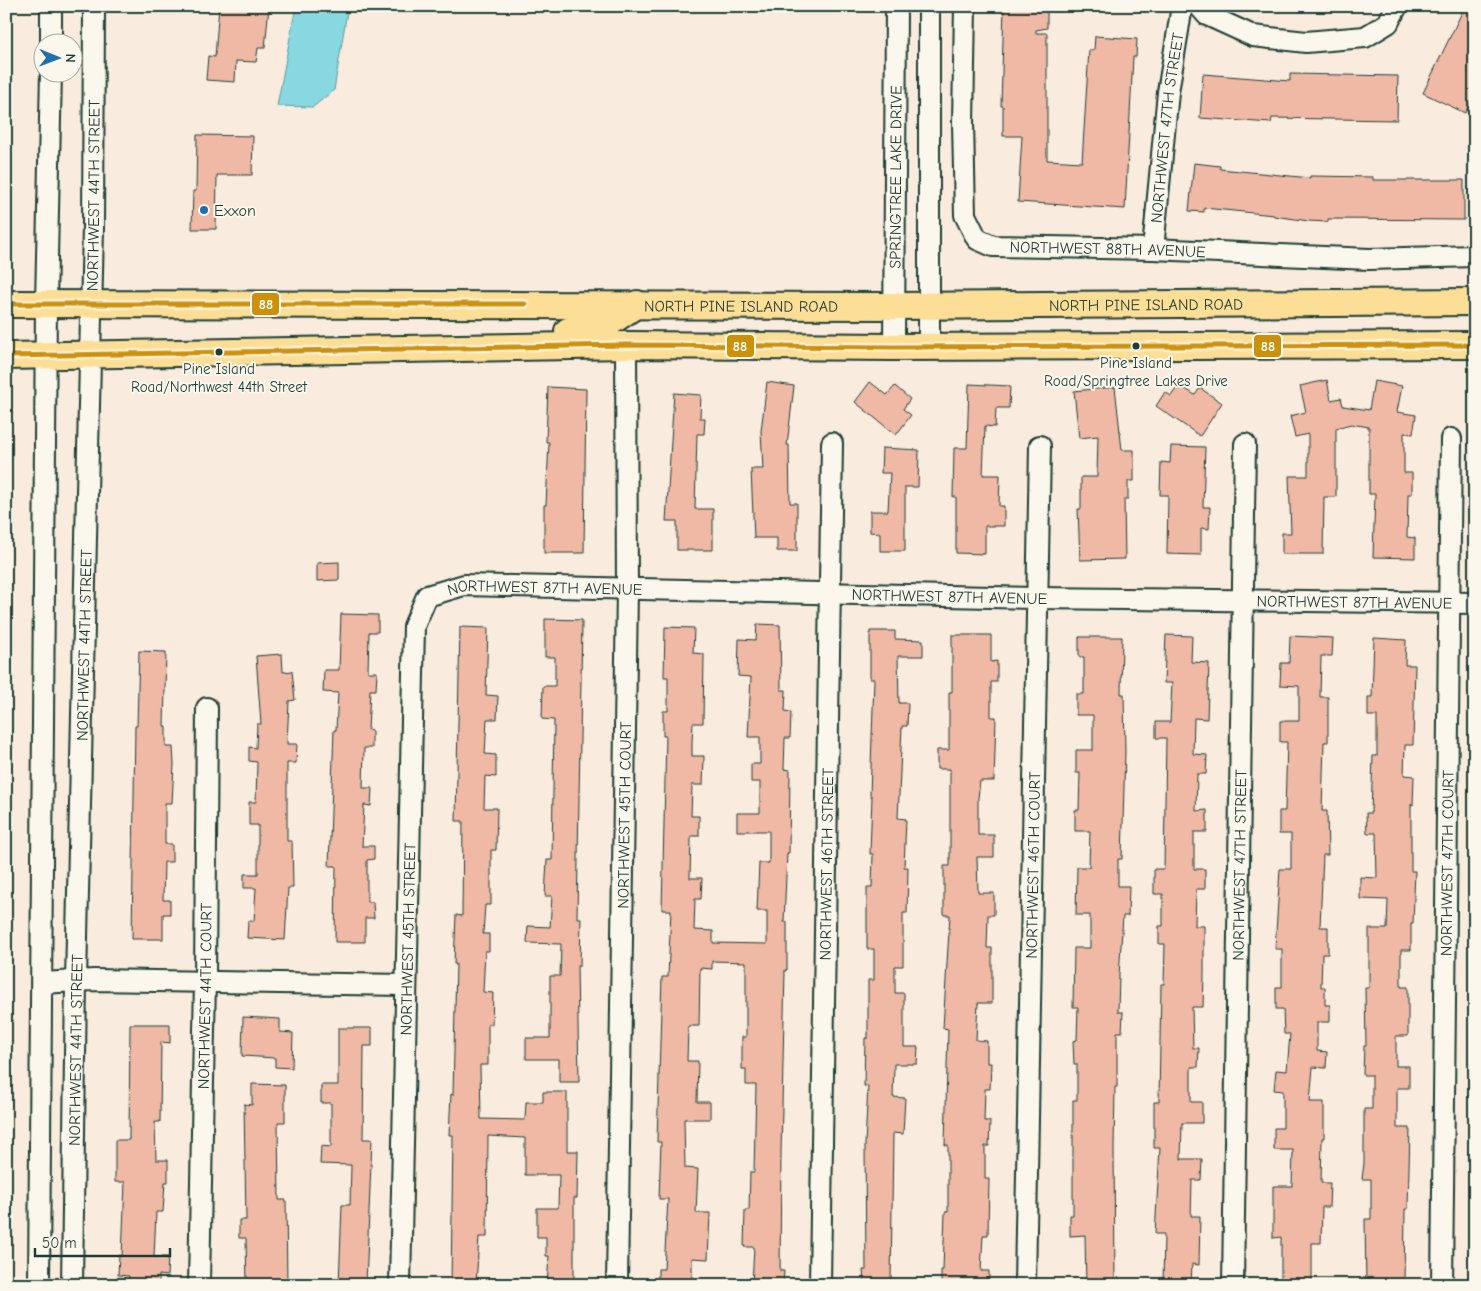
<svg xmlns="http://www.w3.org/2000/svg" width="1481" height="1291" viewBox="0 0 1481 1291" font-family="'Comic Neue',sans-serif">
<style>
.water{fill:#87d8e0;stroke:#5d9a9b}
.building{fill:#f0b9a5;stroke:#1f3d34}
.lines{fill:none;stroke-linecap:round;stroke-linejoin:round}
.minor-casing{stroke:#1f3d34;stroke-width:24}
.major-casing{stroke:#1f3d34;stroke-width:30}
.minor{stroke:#fbf7ec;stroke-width:20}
.major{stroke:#fcde96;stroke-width:26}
.bus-1-casing{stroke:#fbf7ec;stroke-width:9}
.bus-1{stroke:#cc910a;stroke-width:5}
.poi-dot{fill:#1f6fb2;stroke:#fbf7ec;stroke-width:2}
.bus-dot{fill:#1f3d34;stroke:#fbf7ec;stroke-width:2}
.labels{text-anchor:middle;stroke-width:4;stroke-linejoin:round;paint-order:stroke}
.bus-label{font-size:15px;fill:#1f3d34;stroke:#fbf7ec}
.street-label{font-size:16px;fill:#1f3d34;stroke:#fbf7ec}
.poi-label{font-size:16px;fill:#1f3d34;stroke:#fbf7ec;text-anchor:start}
.line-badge{stroke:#fbf7ec;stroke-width:2}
.badge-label{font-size:14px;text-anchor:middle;font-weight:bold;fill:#fff}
</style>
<rect width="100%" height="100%" fill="#f9ebde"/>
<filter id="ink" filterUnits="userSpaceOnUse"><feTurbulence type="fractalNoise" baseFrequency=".02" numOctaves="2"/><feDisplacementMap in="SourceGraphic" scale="10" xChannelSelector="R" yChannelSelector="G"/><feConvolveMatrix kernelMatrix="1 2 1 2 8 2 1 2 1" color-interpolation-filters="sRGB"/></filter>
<g filter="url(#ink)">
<path class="water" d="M296,6H348L334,90L313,107L277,106Z"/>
<g class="building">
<path d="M219,6H269L265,48H258L256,62L236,61L235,82L206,80L208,56L215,57Z"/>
<path d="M1004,6H1047V28L1036,30V33H1047V160L1082,162L1089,50H1094L1095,36L1137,39L1136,57H1133L1125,209L1018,202L1022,136H1003V106H1001Z"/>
<path d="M1465,6H1475V93L1465,113L1423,93Z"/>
<path d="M1203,74L1290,81V74L1398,76L1397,120L1272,118L1271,123L1200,118Z"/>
<path d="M197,135L253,136L252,175H217L216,229H192L193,191H196Z"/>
<path d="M1194,163L1220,166V169L1310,178V176L1373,177V180H1464V220L1328,219V222L1309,221L1274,216V215L1204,208V212L1189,211Z"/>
<path d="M1327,380L1331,400L1341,398L1343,406L1369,410L1374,381L1402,386L1397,412L1416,415L1413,434L1404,433V473H1412V494H1408L1407,537L1415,538V558L1373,557L1375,494H1369V427L1351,424L1336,428V497H1324L1323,554H1282V533H1291L1289,476H1308V434L1295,437L1290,416L1306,412L1300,386Z"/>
<path d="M767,382L794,386L787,445H789L790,503H797V551H777V538H754L751,469H763L761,431Z"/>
<path d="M870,382L887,395L895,386L910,399L903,409L911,415L896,435L855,402Z"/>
<path d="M969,384L1010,386L1009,408H996L995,427L985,426L983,475H1000L999,506H1004V526H985V554L956,553V497H953L954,448H967Z"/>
<path d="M1179,385L1195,395L1200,388L1222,403L1200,436L1156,406L1165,392L1171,396Z"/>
<path d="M548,387L586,389L584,553H544V505H546L549,442H546Z"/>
<path d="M1115,387L1122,450H1134V481H1128V499H1124L1125,559L1080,560L1078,509H1081V477H1097L1098,436L1079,438L1074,391Z"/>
<path d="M674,393L701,395L700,418H705L704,434H697L695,509H713V550H677V521H666Z"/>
<path d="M1171,446L1205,447L1203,507H1210L1209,529L1201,528V555L1167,554L1168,495H1160L1161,462L1170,463Z"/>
<path d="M882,448L919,450L918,487H905V551H880V533L870,532V511H888L890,473H881Z"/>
<path d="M339,562V580L317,581V563Z"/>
<path d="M341,614L378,615V632H369L368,672H377L376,690H370L368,730L372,731V748H364L363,788H372L371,806L364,805L362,846H374V859L367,860V902H373L374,918H365V942H335L336,866H329L334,730H336L338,693L323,692L324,670H339Z"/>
<path d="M545,619L582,620L577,918H581L580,966H577L579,1082H559V1059H526V1038H550V976H560L561,944L527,943L528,926L550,927L552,896H545L547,860H552L554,720L542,719L543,686H555V657H545Z"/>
<path d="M757,624L780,625L781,690H786L785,711L791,712L790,738H785L784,769L790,770L789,853H787L784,922H787V970H785L781,1153L780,1271H784L783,1285H752L754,1247H744L745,1210H749L750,1172H754L756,1085H746V1069H742V1037H746V962L712,961V969L700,968L699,1026H688L687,1061H698L697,1102H710V1119H684L685,1168L698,1169L696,1213H710L708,1259L692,1258V1285H658V1269H664L668,1199H659L661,1142H657L662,977H668L671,910H662L666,736H663V711H668V677H664L665,627L694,628L693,653L704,654L703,723H693L692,742V756H704L703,785H692L691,816H699V836H691L690,878H702L701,899H695L694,930L713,931V943L767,944V911H757L759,863H769V831H737V813H760V782H751V764H760V737H748L751,677L738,676L739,639L756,640Z"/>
<path d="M460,627L488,628L486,695L498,696L497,719H487L485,754L496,755V777L485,776L484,808H497L496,850H491V905H485L483,934H489V951H485L483,992L493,993L492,1025L488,1024V1065H480L481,1119L525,1120L526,1102H543V1092H567V1151H578L577,1198H574V1285H547L549,1256H546V1237H537V1208H558L559,1175H525V1138L488,1136L487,1237H479L476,1285H451L453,1135H449L451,1094L453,1095L456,964H454L456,915L462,916L463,821H456Z"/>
<path d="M870,631H895V639L923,640V656H898L899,703H908L907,726H902L898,818L906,819L904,867H908L907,913H903V966H895V993H904V1047H918L917,1064H894L893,1097L905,1098L903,1134L893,1133L891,1284H864L863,1270H866L865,1144L868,1086H864L865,1038H868V980H874V949H867V887H872L873,854H870L872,796H870L874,679H870Z"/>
<path d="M952,635H991V662L997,661V682H991V717H996L994,781H980L978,798V835H994V857H977L978,893H994V915H988L987,948H992V1003H978L976,1040L987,1041V1063H991L990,1089H985L984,1121H990L989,1146H985V1179H989L988,1235H983L981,1271H989V1285H941V1270H943L945,1212H948V1145H945L948,1029L943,1028L950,915H944V866H950V769H937V750H949V692H952Z"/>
<path d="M1166,635L1192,636L1191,662L1209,663L1207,719L1194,718L1193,754L1207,755L1206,774H1197L1196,811L1207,810V832H1194V869H1205V889H1196L1195,926H1204V975L1203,1007H1192L1193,1048H1199L1198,1067H1191V1102H1202V1123H1182L1181,1159H1202L1201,1180H1192L1191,1216H1200L1199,1265L1192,1264L1191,1285H1163L1164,1234H1155L1160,1148H1154V1102H1159L1161,984H1164L1165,944H1159V926H1163V894H1154V869H1164L1166,738H1156V722H1170L1172,683H1164Z"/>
<path d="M1290,636L1333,638L1332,656H1321L1320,697H1328V742H1324L1322,811H1327L1328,855H1323L1320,927H1328V954H1322L1321,987H1325V1005H1330V1022H1317V1051L1327,1052L1326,1068L1313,1067L1310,1102H1324V1138H1322L1321,1183H1330L1329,1207H1322L1321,1243H1312V1285H1281V1237L1273,1238V1186H1292L1293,1150H1274V1128H1283V1091L1274,1090L1276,1070L1287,1071L1290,1034H1284L1283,1009H1276V987H1282V949H1275L1280,869H1291V834H1279V811H1285L1287,742H1280V721H1299V686L1280,685L1281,663H1289Z"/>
<path d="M1079,637H1122L1121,694H1124L1125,751L1122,859H1118V886H1129L1128,916H1123L1119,975L1118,1012H1123L1122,1032H1117V1087H1115L1114,1147L1115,1285H1086L1085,1235L1070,1236V1215H1073V1100H1077V1064H1074L1073,1041L1077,1040L1078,1007H1073L1074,948H1090V915H1076L1077,867H1089L1090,831H1075V810H1079L1080,773H1076V750H1093V715H1076V694H1084V657H1079Z"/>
<path d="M1374,638L1406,640L1405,665H1415L1413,745H1405L1404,775L1414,776L1413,805L1411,804V871H1415L1413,923H1411V950H1401V987H1408V1036H1396V1066H1409V1088H1397V1128H1410L1408,1209H1405L1404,1285H1366L1365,1219H1371V1179H1362L1364,1163V1109H1372V1075H1363L1364,1046H1366L1365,988H1369V929H1387L1388,900L1360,899V877L1377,878L1376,833H1367L1366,813H1371L1373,756H1377V716H1368V697H1372Z"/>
<path d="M139,651L166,652L164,726H166V747H173L174,764L172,803H165V844H172V862H164L163,900H170V914H163V939H132L135,726H137Z"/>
<path d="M282,654L283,672L292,671L295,700L289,701L287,744H297L296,763H287V841H292L293,888H288L285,940L247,938L248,921H254L256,888H244V874H258V825H249V802H256L257,762L249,761V747L256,748L257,724H261L256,656Z"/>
<path d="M243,1017L280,1019V1032L293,1033L292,1068L275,1067V1058L242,1056Z"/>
<path d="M130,1024H170V1043L161,1042L160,1122H155L156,1160H168V1182H165L163,1212H156L154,1257H168L167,1276L159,1275V1285H128L129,1276L118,1275L119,1255L122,1256L125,1182H115V1140H129Z"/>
<path d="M338,1028H372V1046H364L363,1139H372L366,1285H339L342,1205H350L351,1165L320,1164L321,1146L331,1147V1103H321V1085H338Z"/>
<path d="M252,1084L285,1085V1122H278L279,1200H286L287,1285H247L246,1238H239V1220H246L244,1104L252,1105Z"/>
</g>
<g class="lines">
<g class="minor-casing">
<g id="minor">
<path id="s1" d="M965,6L963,123L965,215L977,239L993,246L1153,249L1369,259L1475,256"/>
<path d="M1199,6L1207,15L1253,36L1306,42L1365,37L1388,23L1397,6"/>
<path d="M51,42V6"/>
<path id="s2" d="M1153,249L1168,92L1182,6"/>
<path id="s3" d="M894,347L896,6"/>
<path d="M929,347V6"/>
<path d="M42,983L94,980L406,985"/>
<path d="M39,1285L46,303L51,72"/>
<path id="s4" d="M72,1285L76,981L93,228L94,6"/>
<path id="s5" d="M199,1285L205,980L207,708"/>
<path id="s6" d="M400,1285L414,626L427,596L464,585L1037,598L1475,603"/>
<path id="s7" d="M617,1285L627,590L626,345"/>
<path id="s8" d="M820,1285L832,443"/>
<path id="s9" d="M1025,1285L1040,446"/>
<path id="s10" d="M1233,1285L1245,444"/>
<path id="s11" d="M1442,1285L1451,439"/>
</g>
</g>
<g class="major-casing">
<g id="major">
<path id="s12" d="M6,304L894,306L1475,302"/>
<path d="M568,331H597L637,304"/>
<path d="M6,356L626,345L894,347L1475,345"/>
</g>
</g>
<use href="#minor" class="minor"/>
<use href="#major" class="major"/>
<g class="bus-1-casing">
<g id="bus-1">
<path d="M6,304H525"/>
<path d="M6,356L626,345L894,347L1475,345"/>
</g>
</g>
<use href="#bus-1" class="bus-1"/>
</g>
</g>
<circle class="poi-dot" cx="204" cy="210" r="5"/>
<g class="bus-dot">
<circle cx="1136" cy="346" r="4.5"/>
<circle cx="219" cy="352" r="4.5"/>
</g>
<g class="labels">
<g class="bus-label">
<text x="1136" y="368">Pine Island<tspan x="1136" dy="18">Road/Springtree Lakes Drive</tspan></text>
<text x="219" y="374">Pine Island<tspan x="219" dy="18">Road/Northwest 44th Street</tspan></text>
</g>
<g class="street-label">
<text dy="6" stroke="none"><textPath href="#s2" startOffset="122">NORTHWEST 47TH STREET</textPath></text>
<text dy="6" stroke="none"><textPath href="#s3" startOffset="170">SPRINGTREE LAKE DRIVE</textPath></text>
<text dy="6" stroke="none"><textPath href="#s4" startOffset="1090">NORTHWEST 44TH STREET</textPath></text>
<text dy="6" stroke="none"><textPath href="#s1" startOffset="368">NORTHWEST 88TH AVENUE</textPath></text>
<text dy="6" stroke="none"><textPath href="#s12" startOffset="1140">NORTH PINE ISLAND ROAD</textPath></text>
<text dy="6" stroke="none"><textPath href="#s12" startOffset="735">NORTH PINE ISLAND ROAD</textPath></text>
<text dy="6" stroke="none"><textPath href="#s6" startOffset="811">NORTHWEST 87TH AVENUE</textPath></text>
<text dy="6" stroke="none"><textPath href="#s6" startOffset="1216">NORTHWEST 87TH AVENUE</textPath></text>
<text dy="6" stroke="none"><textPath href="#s6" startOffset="1621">NORTHWEST 87TH AVENUE</textPath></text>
<text dy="6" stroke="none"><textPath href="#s4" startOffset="640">NORTHWEST 44TH STREET</textPath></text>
<text dy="6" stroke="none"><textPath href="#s7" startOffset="470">NORTHWEST 45TH COURT</textPath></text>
<text dy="6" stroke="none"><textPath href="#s11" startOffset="422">NORTHWEST 47TH COURT</textPath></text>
<text dy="6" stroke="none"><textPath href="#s8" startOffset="421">NORTHWEST 46TH STREET</textPath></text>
<text dy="6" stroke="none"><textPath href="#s9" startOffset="420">NORTHWEST 46TH COURT</textPath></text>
<text dy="6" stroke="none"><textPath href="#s10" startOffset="420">NORTHWEST 47TH STREET</textPath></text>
<text dy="6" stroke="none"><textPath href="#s6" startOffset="346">NORTHWEST 45TH STREET</textPath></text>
<text dy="6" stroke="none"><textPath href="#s5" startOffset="289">NORTHWEST 44TH COURT</textPath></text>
<text dy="6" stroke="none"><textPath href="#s4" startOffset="235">NORTHWEST 44TH STREET</textPath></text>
</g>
<g class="poi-label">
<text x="214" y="216">Exxon</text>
</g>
</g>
<g class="line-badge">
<rect x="251" y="292" width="29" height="24" rx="5" fill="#cc910a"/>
<rect x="1253" y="334" width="29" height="24" rx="5" fill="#cc910a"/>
<rect x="726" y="334" width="29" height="24" rx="5" fill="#cc910a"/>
</g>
<g class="badge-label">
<text x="266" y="309">88</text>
<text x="1268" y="351">88</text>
<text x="740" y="351">88</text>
</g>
<rect width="1481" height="1291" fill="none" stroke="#fbf7ec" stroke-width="25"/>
<rect x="12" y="12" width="1456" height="1266" fill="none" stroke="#1f3d34" stroke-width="2" filter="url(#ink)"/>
<g transform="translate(58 58) rotate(91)"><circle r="24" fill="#fbf7ec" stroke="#a3ada2"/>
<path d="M0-4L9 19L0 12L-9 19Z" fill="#1f6fb2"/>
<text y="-8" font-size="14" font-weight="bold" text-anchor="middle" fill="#1f3d34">N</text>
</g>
<path d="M35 1248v8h135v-8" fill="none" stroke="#1f3d34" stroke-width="2.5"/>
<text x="42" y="1248" font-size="15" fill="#1f3d34" stroke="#fbf7ec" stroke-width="4" paint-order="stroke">50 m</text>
</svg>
